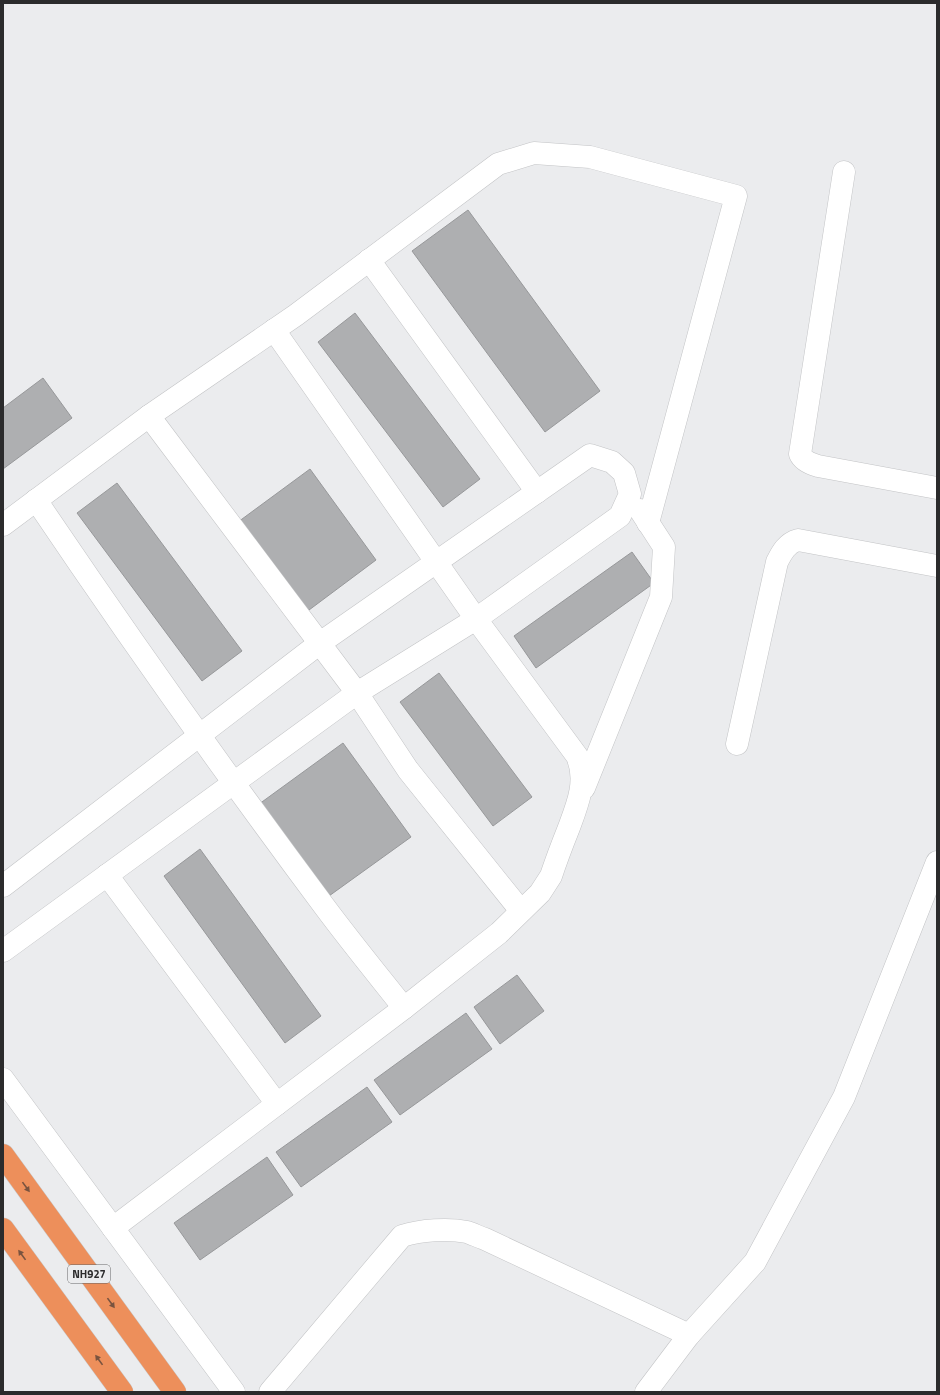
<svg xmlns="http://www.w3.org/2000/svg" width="940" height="1395" viewBox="0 0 940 1395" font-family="'Titillium Web',sans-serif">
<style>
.building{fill:#aeafb1;stroke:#97989a}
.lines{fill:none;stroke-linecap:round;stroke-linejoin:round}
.minor-casing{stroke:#c3c4c6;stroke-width:23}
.highway-casing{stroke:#c8c8c8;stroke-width:23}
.minor{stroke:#fff;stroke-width:22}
.highway{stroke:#ed8f5b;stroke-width:22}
.oneway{fill:#79533f}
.labels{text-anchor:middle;stroke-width:4;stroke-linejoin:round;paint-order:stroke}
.shield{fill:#ebecee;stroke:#656566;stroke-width:1}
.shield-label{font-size:11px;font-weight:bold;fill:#2b2b2c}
</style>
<rect width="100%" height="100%" fill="#ebecee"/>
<g class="building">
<path d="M468,210L600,391L545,432L412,251Z"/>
<path d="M355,313L480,479L443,507L318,342Z"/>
<path d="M43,378L72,418L3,469V408Z"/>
<path d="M310,469L376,560L305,613L238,522Z"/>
<path d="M117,483L242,651L202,681L77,513Z"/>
<path d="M632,552L654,583L536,668L514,636Z"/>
<path d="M439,673L532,797L493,826L400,702Z"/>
<path d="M343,743L411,837L322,901L255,807Z"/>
<path d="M200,849L321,1016L285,1043L164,876Z"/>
<path d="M517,975L544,1011L500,1044L474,1007Z"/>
<path d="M466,1013L492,1049L400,1115L374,1080Z"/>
<path d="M367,1087L392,1122L301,1187L276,1152Z"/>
<path d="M267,1157L293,1195L200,1260L174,1223Z"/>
</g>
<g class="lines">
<g class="minor-casing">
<g id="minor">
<path d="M844,172L800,454C803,461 811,464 818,466L937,488"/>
<path d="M369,260L537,492"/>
<path d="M149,416L357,693L408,770L521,911"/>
<path d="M36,500C129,638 225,773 324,906C350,941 377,974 404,1008"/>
<path d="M3,525L149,416L296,315L498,164L534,153L590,157L736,196L648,523"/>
<path d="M737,744L777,562C782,552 787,543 798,540L937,566"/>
<path d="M584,788L661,597L664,547L640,510"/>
<path d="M107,875L277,1104"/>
<path d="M3,886L320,643L590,455L612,462L624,473L630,494L620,516L476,619L357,693L3,951"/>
<path d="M3,1079L234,1392"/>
<path d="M113,1228L404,1008L499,933L540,893L551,876C556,861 562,845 568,830C577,806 588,781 577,756L476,619L274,330"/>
<path d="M270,1392L402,1236C421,1230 448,1228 467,1232C473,1234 479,1237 485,1239L689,1335"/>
<path d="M646,1392L689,1335L755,1262L844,1097L937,862"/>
</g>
</g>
<g class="highway-casing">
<g id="highway">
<path d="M3,1155L175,1392"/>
<path d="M3,1229L122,1392"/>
</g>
</g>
<use href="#minor" class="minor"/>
<use href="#highway" class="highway"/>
</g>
<defs><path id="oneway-solid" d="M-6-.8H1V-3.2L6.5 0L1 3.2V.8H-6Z"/></defs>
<g class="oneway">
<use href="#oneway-solid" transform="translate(26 1187) rotate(54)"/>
<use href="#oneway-solid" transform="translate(22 1255) rotate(-126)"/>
<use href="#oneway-solid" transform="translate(111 1303) rotate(54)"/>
<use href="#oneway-solid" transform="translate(99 1360) rotate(-126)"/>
</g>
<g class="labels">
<rect class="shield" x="68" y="1265" width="42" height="18" rx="3"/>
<g class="shield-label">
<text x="89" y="1278">NH927</text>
</g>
</g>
<rect width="940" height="1395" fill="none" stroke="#2b2b2c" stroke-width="8"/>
</svg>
